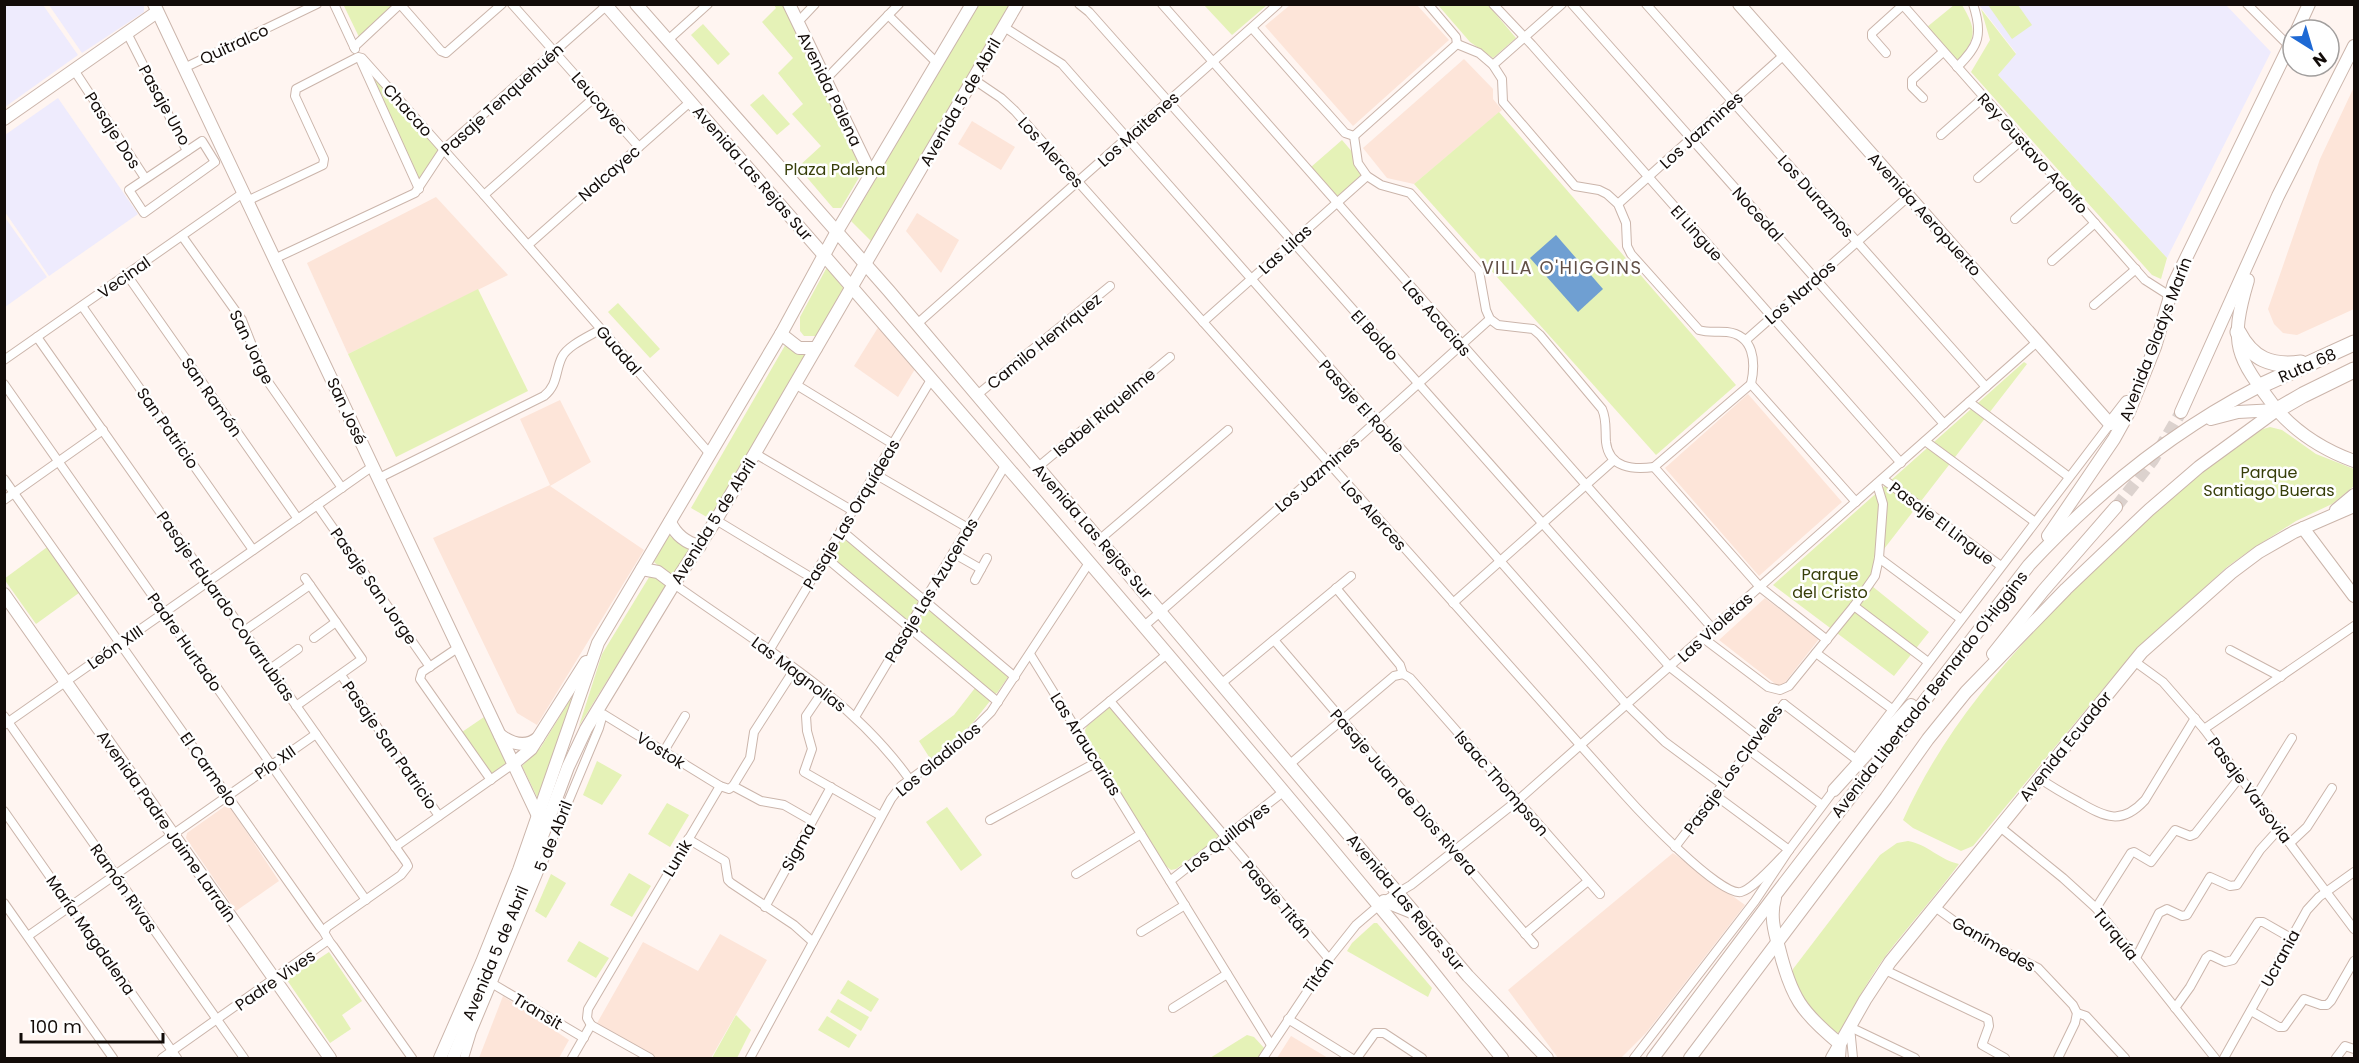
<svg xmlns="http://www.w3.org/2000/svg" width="2359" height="1063" viewBox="0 0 2359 1063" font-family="Poppins,sans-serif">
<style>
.built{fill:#fde5d9}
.industrial{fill:#eeebfd}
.green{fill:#e5f2b7}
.water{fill:#6f9fd2}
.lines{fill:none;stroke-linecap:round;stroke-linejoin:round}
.primary-tunnel{stroke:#dcd2ce;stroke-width:12;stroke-dasharray:12 6;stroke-linecap:butt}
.street-casing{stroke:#cbb5ab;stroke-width:10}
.secondary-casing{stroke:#cbb5ab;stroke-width:14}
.primary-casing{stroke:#cbb5ab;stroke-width:14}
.highway-casing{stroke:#cbb5ab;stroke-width:17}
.street{stroke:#fff;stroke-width:8}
.secondary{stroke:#fff;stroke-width:12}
.primary{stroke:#fff;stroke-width:12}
.highway{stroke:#fff;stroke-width:15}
.labels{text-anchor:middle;stroke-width:5;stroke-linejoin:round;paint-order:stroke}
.street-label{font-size:16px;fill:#130c09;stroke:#fff}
.park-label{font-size:16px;fill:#373e09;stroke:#fff}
.neighbourhood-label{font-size:18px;letter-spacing:1.5px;fill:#625047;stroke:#fff}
</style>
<rect width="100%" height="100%" fill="#fff5f1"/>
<g class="built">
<path d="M1290,5H1417L1449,40L1353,126L1265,26Z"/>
<path d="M1464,59L1493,89V99L1502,110L1414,184L1387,178L1363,148Z"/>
<path d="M2354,87V309L2297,335L2283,333L2274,324L2268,309L2320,159Z"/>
<path d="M972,121L1015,147L1001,170L958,144Z"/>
<path d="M436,197L508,275L348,354L307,263Z"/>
<path d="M917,213L959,240L941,273L906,231Z"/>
<path d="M879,326L915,369L898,397L854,366Z"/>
<path d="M1748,394L1842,502L1759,576L1665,468Z"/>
<path d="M560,400L591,462L550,486L644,550L537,725L517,713L433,538L550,485L520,419Z"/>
<path d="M1765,598L1819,639L1783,685L1778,686L1719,640Z"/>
<path d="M228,804L279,881L236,911L186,838L187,833Z"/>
<path d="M1673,853L1745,905L1646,1033L1621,1058H1558L1508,990Z"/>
<path d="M720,934L767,960L711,1058H657L596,1025L643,942L698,971Z"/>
<path d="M503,996L569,1040L559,1058H479Z"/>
<path d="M1291,1036L1328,1058H1277Z"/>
</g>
<g class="industrial">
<path d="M5,4L43,5L78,55L5,107Z"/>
<path d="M144,5V12L82,53L49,5Z"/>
<path d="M1979,5H2226L2271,52L2167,258L1998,75L2016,53Z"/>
<path d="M58,98L138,214L49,276L5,212V135Z"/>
<path d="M4,216L47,277L5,307H4Z"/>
</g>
<g class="green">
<path d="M348,4L397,5L360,39L344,6Z"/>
<path d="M774,5H785L864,169L841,208H833L798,167L821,146L792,114L803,104L778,73L793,58L762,22L776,8Z"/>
<path d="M978,5H1011L872,242L851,221Z"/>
<path d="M1204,5H1267L1232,35Z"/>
<path d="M1438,5H1488L1516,38L1493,58L1470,42Z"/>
<path d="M1954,5H1962C1976,29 1977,36 1960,59H1956L1927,27Z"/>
<path d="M1988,5H2018L2032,25L2012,39Z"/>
<path d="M1981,9L2016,54L1998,75L2167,258L2161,279L2152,275L1971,72L1990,40Z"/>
<path d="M703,24L730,54L718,65L691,35Z"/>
<path d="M363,63L441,152L419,185Z"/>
<path d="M763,94L790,124L777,135L750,105Z"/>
<path d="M1499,112L1736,385L1656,455L1414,184Z"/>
<path d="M1342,140L1354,154L1355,167L1362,175L1337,197L1311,167Z"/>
<path d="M827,267L844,289L816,336H804L800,331V317Z"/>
<path d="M478,289L528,391L396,457L348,354Z"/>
<path d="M618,303L660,349L650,358L608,312Z"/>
<path d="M787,342L807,353L712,520L691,508Z"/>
<path d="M2024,362L2027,364L1884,549L1867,582L1929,632L1894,676L1773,585Z"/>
<path d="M2270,427L2282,430L2316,454L2354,469V486L2332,504L2296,521L2249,551L2227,567L2147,640L2112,678L1973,846L1961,851L1913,828L1903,820C1943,730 2008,656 2077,587C2097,567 2117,545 2138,526C2177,491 2218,460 2260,430Z"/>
<path d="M669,535L681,545L692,550L671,576L654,562Z"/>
<path d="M843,537L1007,673L1008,677L997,693L995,694L831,558V554Z"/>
<path d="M50,545L83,590L36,624L4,579Z"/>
<path d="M651,574L667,584L579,726L602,654Z"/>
<path d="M975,688L990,701L971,725L931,760L919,741L954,715Z"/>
<path d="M573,695L539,801L522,766L541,747Z"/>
<path d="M1111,706L1219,837L1176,869L1171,870L1166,866L1086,737L1085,730L1087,726Z"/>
<path d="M487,715L509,761L491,774L462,732Z"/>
<path d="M597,761L622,775L602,805L583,795Z"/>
<path d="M667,803L689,815L670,847L648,834Z"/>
<path d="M947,807L982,855L961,871L926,822Z"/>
<path d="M1908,841C1927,844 1940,860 1959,864C1936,895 1910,924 1887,954C1869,978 1855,1004 1842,1030L1838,1033L1832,1030C1818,1015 1788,991 1793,969L1880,855L1897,843Z"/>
<path d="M629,873L651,886L632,917L610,905Z"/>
<path d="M551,874L566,883L546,918L535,911Z"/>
<path d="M1374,923H1377L1432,988L1428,997L1347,951L1352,943Z"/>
<path d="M579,941L609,958L596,978L567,961Z"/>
<path d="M329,952L362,1001L342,1015L351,1029L330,1043L287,980Z"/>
<path d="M848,980L879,999L871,1012L840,993Z"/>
<path d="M838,999L869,1017L861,1031L830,1012Z"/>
<path d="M736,1015L751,1030L737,1058H712Z"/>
<path d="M827,1016L857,1035L849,1048L818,1030Z"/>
<path d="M1247,1035L1254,1037L1265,1049L1259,1058H1210Z"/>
</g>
<path class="water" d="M1556,235L1603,289L1578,312L1530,258Z"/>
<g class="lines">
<path class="primary-tunnel" d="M2116,507L2153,460L2181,412"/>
<g class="street-casing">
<g id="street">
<path d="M334,4L355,49"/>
<path d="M512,4L639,147"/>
<path d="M1079,4L1089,12L1670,667L1759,737"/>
<path d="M1162,4L1713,629"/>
<path d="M1428,4L1456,37L1457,44"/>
<path d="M1493,4L1532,45L1901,463"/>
<path d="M1572,4L1944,424"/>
<path d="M1646,4L1986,387"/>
<path d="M1902,4L2145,280L2170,296"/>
<path d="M2247,4L2289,46"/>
<path d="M888,15L937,63"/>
<path d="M798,22L815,4"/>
<path d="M1004,27L1062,64L1627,705L1665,742L1723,785"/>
<path d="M1252,28L1345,133L1354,136"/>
<path d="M127,33L187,151"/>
<path d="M668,40L708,4"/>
<path d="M1457,44L1479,53L1493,65L1502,79L1503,102L1575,186L1599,190L1607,194L1618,204L1626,223L1627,246L1631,254L1699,330C1709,333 1717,331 1727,332C1754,335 1756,362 1751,384"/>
<path d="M354,47L400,4L441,51L446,53L502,4"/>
<path d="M1886,53L1872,37V33L1903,5"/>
<path d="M361,61L419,189"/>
<path d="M1493,65L1562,4"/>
<path d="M1957,67C1979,46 1983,34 1973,4"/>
<path d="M184,68L317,4"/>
<path d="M74,70L145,178"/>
<path d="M973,79L1001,98L1015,111L1623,793C1639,811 1720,897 1741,892C1754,889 1778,860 1789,850"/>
<path d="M825,80L899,4"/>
<path d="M1923,98L1912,87V80L1943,52"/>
<path d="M1941,135L1984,97"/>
<path d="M1354,136L1358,163L1367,176L1381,185L1410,193L1479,271L1486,310L1490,319L1498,325L1533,329L1540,335L1602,409C1607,420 1605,430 1606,442C1609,468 1633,470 1654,467"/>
<path d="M1354,136L1457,44"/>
<path d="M202,141L215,162L144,213L129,190Z"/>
<path d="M1978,178L2022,140"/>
<path d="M484,195L595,97"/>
<path d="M247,201L323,165L324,159L295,96L296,89L358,57L362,58L484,195L710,454"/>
<path d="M1618,204L1784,55"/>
<path d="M2015,219L2058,181"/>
<path d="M182,236L242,320L264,376L342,488"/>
<path d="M528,245L690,102"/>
<path d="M274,259L415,193L444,149L606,6"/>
<path d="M2052,261L2095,223"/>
<path d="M127,275L298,519"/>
<path d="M2094,305L2136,269"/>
<path d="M82,306L253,550"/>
<path d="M1203,322L1367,176"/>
<path d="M917,324L1278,4"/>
<path d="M37,337L406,862L408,866L401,875L327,927L325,931"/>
<path d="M1746,340L1909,196"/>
<path d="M4,360L243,193"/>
<path d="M4,384L366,900"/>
<path d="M795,384L893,444"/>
<path d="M1751,384L1856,502"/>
<path d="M977,395L1110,286"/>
<path d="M1969,402L2069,477"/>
<path d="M1925,441L2035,522"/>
<path d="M756,454L853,511"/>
<path d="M1038,467L1170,357"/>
<path d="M1654,467L1760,587L1827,640"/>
<path d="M1654,467L1751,384"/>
<path d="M875,474L968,528"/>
<path d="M379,478L544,396C558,385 555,371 562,357C568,345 590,336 601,329"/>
<path d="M4,479L320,927C326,933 327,940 333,946L412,1058"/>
<path d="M1883,479L2001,566"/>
<path d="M4,500L103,430"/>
<path d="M317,505L430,667"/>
<path d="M716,520L812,578"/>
<path d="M841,530L1015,677"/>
<path d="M1099,540L1228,430"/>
<path d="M953,553L981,569"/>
<path d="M825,557L998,702"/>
<path d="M1879,558L1961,619"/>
<path d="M975,580L987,558"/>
<path d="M674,584C756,643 851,696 910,780"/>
<path d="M1336,588L1400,665L1403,674L1410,678L1600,894"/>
<path d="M1453,603L1614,460"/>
<path d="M1854,606L1928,662"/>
<path d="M1143,627L1329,464L1490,319"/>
<path d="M244,631L310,585"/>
<path d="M314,638L336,622"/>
<path d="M1703,638L1768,687L1780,690L1789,686L1854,606L1875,576L1879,558L1883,504L1877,484"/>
<path d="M1274,640L1534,944"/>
<path d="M459,647L422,672L420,679L491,780"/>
<path d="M2230,650L2281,677"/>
<path d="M769,651L932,378"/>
<path d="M1816,653L1892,709"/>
<path d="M1030,654L1271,1045"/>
<path d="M2134,661L2163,682L2204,729L2354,929"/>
<path d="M270,669L298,649"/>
<path d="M341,675L439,816"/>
<path d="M1222,683L1351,576"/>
<path d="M823,691L806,716L807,731L812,749L804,772L881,816"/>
<path d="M1110,701L1329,959"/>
<path d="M1784,704L1856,759"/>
<path d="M296,706L362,659L305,578"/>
<path d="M4,716L244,1058"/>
<path d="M855,717L1006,464"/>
<path d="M4,725L373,466"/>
<path d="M1076,729L1166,655"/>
<path d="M2204,729L2354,626"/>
<path d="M1749,750L1822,805"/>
<path d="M664,751L685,716"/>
<path d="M1856,758L2110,424"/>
<path d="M1290,764L1394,676L1403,674"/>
<path d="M2039,778C2052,787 2066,795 2079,802C2106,818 2122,825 2145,800L2195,718"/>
<path d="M733,786L761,801L784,805L812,821"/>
<path d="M1715,795L1789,850"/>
<path d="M2255,798L2292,738"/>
<path d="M4,811L177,1058"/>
<path d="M990,820L1097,762"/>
<path d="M2000,827L2063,878L2096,908L2215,1058"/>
<path d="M688,839L725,861L728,880L731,883L794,925L813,942"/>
<path d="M2290,843L2307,827L2332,788"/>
<path d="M395,847L513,764"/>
<path d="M1675,847L1784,704"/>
<path d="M1076,874L1141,834"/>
<path d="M1170,881L1283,792"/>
<path d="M4,903L113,1058"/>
<path d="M765,907L831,787"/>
<path d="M1935,907L1976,937L2038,968L2073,1005L2077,1013L2086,1016L2125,1058"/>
<path d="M2096,908L2131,853L2134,852L2151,862L2175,830L2190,836L2195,834L2240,777"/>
<path d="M1141,932L1185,905"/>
<path d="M1525,934L1588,881"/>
<path d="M28,936L316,734"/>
<path d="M2136,958L2159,913L2167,909L2182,916L2187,915L2210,877L2230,886L2237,885L2260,850L2279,829"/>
<path d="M1885,970L1988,1019L1989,1026L1982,1045L2005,1058"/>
<path d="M493,984L584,1038"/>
<path d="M1173,1008L1227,974"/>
<path d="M2175,1008L2190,987L2206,958L2210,955L2225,962L2233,960L2258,922H2263L2291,938"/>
<path d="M2251,1011L2279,1027H2284L2304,999L2321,1005H2327L2331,1001L2354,961"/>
<path d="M1288,1019L1351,1058"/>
<path d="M591,1025L587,1018L588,1009L720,786"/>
<path d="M591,1025L650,1058"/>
<path d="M1850,1027L1915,1058"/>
<path d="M1850,1027L1853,1058"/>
<path d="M162,1058L327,941"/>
<path d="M464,1058L472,1032L599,728L603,714L720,786L729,789L733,786L750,758L754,732L794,670"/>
<path d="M572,1058L591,1025"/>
<path d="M750,1058L891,799L901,786L959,744L991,712L1089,563"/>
<path d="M1263,1058L1329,959L1356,925L1384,901L1411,885L1517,801L2038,341"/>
<path d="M1357,1058L1375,1033H1384L1422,1058"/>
<path d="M1634,1058L1755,901L1789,850L1837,786"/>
<path d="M2058,1058L2075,1023L2077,1013"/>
<path d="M2224,1058L2307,910L2319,897L2354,872"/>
<path d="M2336,1058L2345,1046L2354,1049"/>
</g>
</g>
<g class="secondary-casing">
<g id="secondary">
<path d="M154,4L539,818"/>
<path d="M789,4L871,174"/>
<path d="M1739,4L2110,424"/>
<path d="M4,119L157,12"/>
<path d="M836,233L972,4"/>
<path d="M865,264L1017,4"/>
<path d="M2277,410C2299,435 2324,450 2354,461"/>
<path d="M2336,510L2354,495"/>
<path d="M2303,528L2354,596"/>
<path d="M4,594L330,1058"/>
<path d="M1832,1058L1865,1000L1890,962L2142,652L2231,573L2259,552L2294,532L2354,506"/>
</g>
</g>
<g class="primary-casing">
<g id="primary">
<path d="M605,4C866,303 1127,602 1380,907C1422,957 1461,1008 1502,1058"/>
<path d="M636,4L889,291L1468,976L1547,1058"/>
<path d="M2297,30L2309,4"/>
<path d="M2248,280C2228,347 2237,357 2277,410"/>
<path d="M781,334L799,348H816"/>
<path d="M2181,412L2278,196L2354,46"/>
<path d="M2211,419L2238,412L2276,410"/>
<path d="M2110,424L2127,402"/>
<path d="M670,522C676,535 686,543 700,546"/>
<path d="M2048,536L2114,439L2129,412L2155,347L2174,283L2293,38"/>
<path d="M642,569L658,572L674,584"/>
<path d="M1993,654L2043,591L2116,507"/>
<path d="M500,735C512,744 526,748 538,738"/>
<path d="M513,764L531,749L586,662"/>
<path d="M1834,790L1911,705"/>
<path d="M1775,898C1770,915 1774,931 1779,948C1791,997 1801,1012 1840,1044L1839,1058"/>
<path d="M1384,901L1414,913"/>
<path d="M440,1058L482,962L519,870L598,643L781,334L836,233"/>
<path d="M453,1058L519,898L568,767L586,729L674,584L716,520L865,264"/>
<path d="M1653,1058L1776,894L2029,565C2096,493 2172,431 2260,386"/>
<path d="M1690,1058L1886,798L1928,739L1966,692L2066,589L2149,510L2199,467L2277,410"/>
</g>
</g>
<g class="highway-casing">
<g id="highway">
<path d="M2238,332C2252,359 2271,367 2301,363"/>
<path d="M2260,386L2354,343"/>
<path d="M2277,410L2303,395L2354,370"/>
</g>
</g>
<use href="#street" class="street"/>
<use href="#secondary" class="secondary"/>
<use href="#primary" class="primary"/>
<use href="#highway" class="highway"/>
</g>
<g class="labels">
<g class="street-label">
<text transform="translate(234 44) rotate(-25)" y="6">Quitralco</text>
<text transform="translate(830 89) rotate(64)" y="6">Avenida Palena</text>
<text transform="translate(502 99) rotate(-42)" y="6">Pasaje Tenquehuén</text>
<text transform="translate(960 102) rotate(-60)" y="6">Avenida 5 de Abril</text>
<text transform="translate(600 103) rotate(49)" y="6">Leucayec</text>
<text transform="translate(165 105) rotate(61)" y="6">Pasaje Uno</text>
<text transform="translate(408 110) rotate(48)" y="6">Chacao</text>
<text transform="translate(1138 129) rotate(-42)" y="6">Los Maitenes</text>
<text transform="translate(113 130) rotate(57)" y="6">Pasaje Dos</text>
<text transform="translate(1701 130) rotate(-42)" y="6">Los Jazmines</text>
<text transform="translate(1051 152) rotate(48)" y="6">Los Alerces</text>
<text transform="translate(2033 153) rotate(48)" y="6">Rey Gustavo Adolfo</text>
<text transform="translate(609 173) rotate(-41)" y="6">Nalcayec</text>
<text transform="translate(753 173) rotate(49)" y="6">Avenida Las Rejas Sur</text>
<text transform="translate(1816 196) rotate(48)" y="6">Los Duraznos</text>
<text transform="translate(1758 214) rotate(48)" y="6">Nocedal</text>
<text transform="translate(1925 214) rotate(48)" y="6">Avenida Aeropuerto</text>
<text transform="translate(1697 233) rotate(48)" y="6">El Lingue</text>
<text transform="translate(1285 249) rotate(-42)" y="6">Las Lilas</text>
<text transform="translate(124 277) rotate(-35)" y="6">Vecinal</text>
<text transform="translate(1800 292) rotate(-41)" y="6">Los Nardos</text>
<text transform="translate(1437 318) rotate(49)" y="6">Las Acacias</text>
<text transform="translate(1375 335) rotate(48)" y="6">El Boldo</text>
<text transform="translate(2155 339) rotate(-69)" y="6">Avenida Gladys Marín</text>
<text transform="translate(1044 341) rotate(-39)" y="6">Camilo Henríquez</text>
<text transform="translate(252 347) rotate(64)" y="6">San Jorge</text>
<text transform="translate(619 350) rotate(49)" y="6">Guadal</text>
<text transform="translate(2307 365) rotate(-24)" y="6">Ruta 68</text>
<text transform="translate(212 397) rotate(55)" y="6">San Ramón</text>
<text transform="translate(1362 406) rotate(48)" y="6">Pasaje El Roble</text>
<text transform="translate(347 411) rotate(65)" y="6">San José</text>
<text transform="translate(1104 412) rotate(-40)" y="6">Isabel Riquelme</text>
<text transform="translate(168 428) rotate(55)" y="6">San Patricio</text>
<text transform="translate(1317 474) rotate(-41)" y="6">Los Jazmines</text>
<text transform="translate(851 514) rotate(-59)" y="6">Pasaje Las Orquídeas</text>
<text transform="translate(1374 515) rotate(48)" y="6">Los Alerces</text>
<text transform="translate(713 521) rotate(-58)" y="6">Avenida 5 de Abril</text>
<text transform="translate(1942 523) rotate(37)" y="6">Pasaje El Lingue</text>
<text transform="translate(1093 531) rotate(49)" y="6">Avenida Las Rejas Sur</text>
<text transform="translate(374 586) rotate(55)" y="6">Pasaje San Jorge</text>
<text transform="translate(931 590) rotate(-59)" y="6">Pasaje Las Azucenas</text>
<text transform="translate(226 606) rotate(55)" y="6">Pasaje Eduardo Covarrubias</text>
<text transform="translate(1715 627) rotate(-42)" y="6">Las Violetas</text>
<text transform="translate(185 642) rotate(55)" y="6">Padre Hurtado</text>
<text transform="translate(115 647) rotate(-35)" y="6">León XIII</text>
<text transform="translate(799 674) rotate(37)" y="6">Las Magnolias</text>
<text transform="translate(1929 694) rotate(-52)" y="6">Avenida Libertador Bernardo O'Higgins</text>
<text transform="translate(1086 744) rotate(58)" y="6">Las Araucarias</text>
<text transform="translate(390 745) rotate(55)" y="6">Pasaje San Patricio</text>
<text transform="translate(2065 746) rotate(-51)" y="6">Avenida Ecuador</text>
<text transform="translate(661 750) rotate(32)" y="6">Vostok</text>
<text transform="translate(938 759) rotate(-40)" y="6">Los Gladiolos</text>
<text transform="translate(275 762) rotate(-35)" y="6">Pío XII</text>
<text transform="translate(209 769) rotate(55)" y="6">El Carmelo</text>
<text transform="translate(1733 769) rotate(-54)" y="6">Pasaje Los Claveles</text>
<text transform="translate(1502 783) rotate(49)" y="6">Isaac Thompson</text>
<text transform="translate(2250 790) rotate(53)" y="6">Pasaje Varsovia</text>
<text transform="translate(1404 792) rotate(49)" y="6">Pasaje Juan de Dios Rivera</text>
<text transform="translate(167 826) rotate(55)" y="6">Avenida Padre Jaime Larraín</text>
<text transform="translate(553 836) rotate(-68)" y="6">5 de Abril</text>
<text transform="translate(1227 837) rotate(-38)" y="6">Los Quillayes</text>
<text transform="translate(798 847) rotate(-61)" y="6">Sigma</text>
<text transform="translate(677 858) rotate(-59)" y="6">Lunik</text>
<text transform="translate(124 888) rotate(55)" y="6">Ramón Rivas</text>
<text transform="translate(1277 899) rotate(49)" y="6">Pasaje Titán</text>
<text transform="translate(1406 902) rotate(50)" y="6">Avenida Las Rejas Sur</text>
<text transform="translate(2116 934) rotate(51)" y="6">Turquía</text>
<text transform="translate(91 935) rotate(55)" y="6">María Magdalena</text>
<text transform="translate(1994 944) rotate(30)" y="6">Ganímedes</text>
<text transform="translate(495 953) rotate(-67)" y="6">Avenida 5 de Abril</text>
<text transform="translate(2280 958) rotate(-61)" y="6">Ucrania</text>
<text transform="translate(1318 975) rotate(-55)" y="6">Titán</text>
<text transform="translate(275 980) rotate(-35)" y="6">Padre Vives</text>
<text transform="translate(538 1011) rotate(31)" y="6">Transit</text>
</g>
<g class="park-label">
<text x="835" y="175">Plaza Palena</text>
<text x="2269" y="478">Parque<tspan x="2269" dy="18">Santiago Bueras</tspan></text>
<text x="1830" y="580">Parque<tspan x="1830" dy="18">del Cristo</tspan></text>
</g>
<g class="neighbourhood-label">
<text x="1562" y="274">VILLA O'HIGGINS</text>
</g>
</g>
<rect width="2359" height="1063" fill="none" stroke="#130c09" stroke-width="12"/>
<g transform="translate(2311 48) rotate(143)"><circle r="28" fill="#ffffff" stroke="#a19e9d" stroke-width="1.5"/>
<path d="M0-4.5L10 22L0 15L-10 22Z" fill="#1e69d4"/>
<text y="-9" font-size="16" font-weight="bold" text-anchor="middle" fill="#130c09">N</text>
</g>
<path d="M21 1033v9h142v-9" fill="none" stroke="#130c09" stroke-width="3"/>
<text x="30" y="1033" font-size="18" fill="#130c09" stroke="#ffffff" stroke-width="4.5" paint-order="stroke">100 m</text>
</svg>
